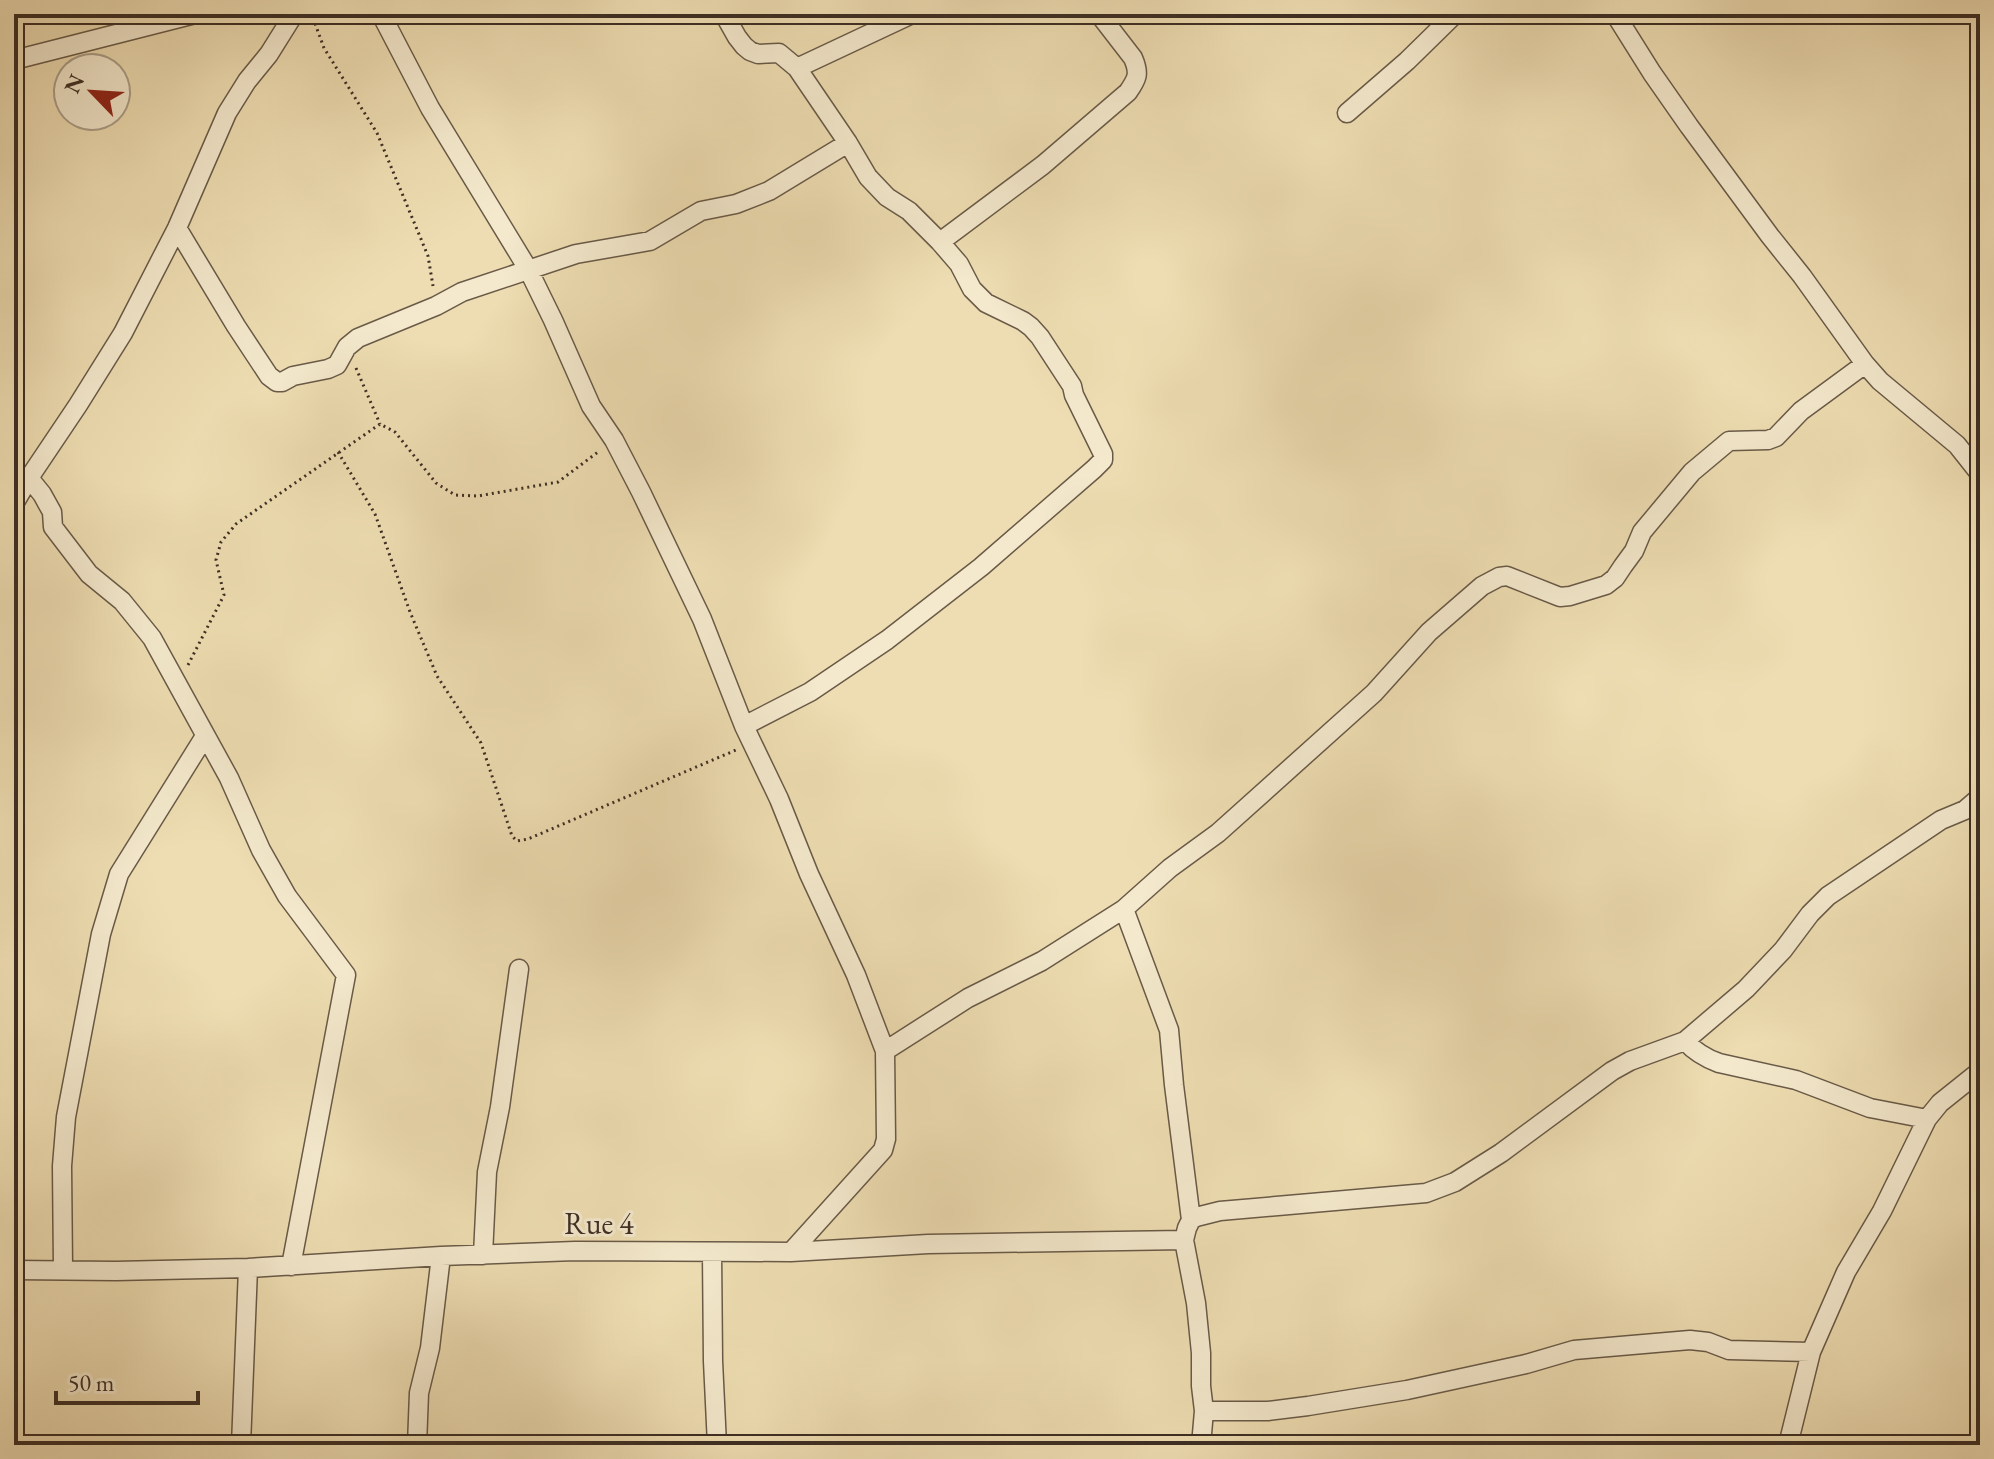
<svg xmlns="http://www.w3.org/2000/svg" width="1994" height="1459" font-family="'EB Garamond',serif">
<style>
.lines{fill:none;stroke-linecap:round;stroke-linejoin:round}
.minor-casing{stroke:#695a48;stroke-width:21}
.path{stroke:#3d2e24;stroke-width:3;stroke-dasharray:2 4;stroke-linecap:butt}
.minor{stroke:#f4e9cd;stroke-width:18}
.labels{text-anchor:middle;stroke-width:6;stroke-linejoin:round;paint-order:stroke}
.street-label{font-size:30px;fill:#3d2e24;stroke:#f4e9cd}
</style>
<rect width="100%" height="100%" fill="#eeddb2"/>
<filter id="stains"><feTurbulence type="fractalNoise" baseFrequency=".0025" numOctaves="4"/><feColorMatrix values="0 0 0 0 .2 0 0 0 0 .09 0 0 0 0 .02 0 0 0 .5 -.17"/></filter>
<radialGradient id="worn" r=".72"><stop offset=".6" stop-color="#630" stop-opacity="0"/><stop offset="1" stop-color="#630" stop-opacity=".3"/></radialGradient>
<g class="lines">
<defs>
<path id="minor" d="M381 14 430 108 528 269 553 320 591 406 614 440 641 492 702 619 744 726 779 799 809 874 856 975 885 1051 886 1139 883 1150 791 1252
M724 14 737 37 744 46 750 51 758 54 779 53 797 68 848 143 868 177 887 197 909 211 940 242 959 264 972 289 986 303 1023 321 1031 327 1040 337 1072 386 1074 395 1103 454V460L1094 469 981 567 887 640 810 692 744 726
M1615 14 1652 73 1689 126 1770 236 1802 276 1865 364 1880 381 1957 445 1980 474
M14 60 195 14
M797 68 912 14
M1347 113 1407 61 1455 14
M177 228 236 326 269 376 277 382H282L293 376 328 369 337 365 347 347 358 338 436 306 462 292 576 254 650 241 701 211 736 204 769 191 848 143
M940 242 1043 165 1128 92C1137 79 1140 74 1133 58L1099 14
M29 478 42 494 52 512 53 527 89 574 122 601 152 638 229 778 261 850 287 896 346 975 291 1266
M14 504 29 478 78 405 123 333 177 228 227 113 247 81 269 54 294 14
M1124 909 1169 1030 1174 1085 1191 1220
M1685 1041C1695 1052 1705 1058 1719 1063L1796 1080 1870 1108 1927 1119
M885 1051 968 998 1042 961 1124 909 1170 868 1218 833 1374 693 1429 632 1482 586 1499 577 1507 576 1560 597 1570 596 1606 585 1615 578 1623 566 1634 551 1642 532 1692 472 1729 441 1768 440 1776 437 1801 411 1865 364
M712 1252 713 1361 717 1445
M483 1255 487 1172 500 1107 519 969
M63 1269 62 1166 66 1117 101 934 119 874 205 736
M14 1270 116 1271 248 1268 441 1256 575 1251 791 1252 928 1244 1184 1240
M1204 1411H1268L1308 1406 1407 1390 1526 1364 1574 1350 1690 1340 1708 1342 1729 1350 1811 1352
M241 1445 248 1268
M417 1445 419 1393 430 1348 441 1256
M1201 1445 1204 1411 1201 1386V1353L1196 1303 1184 1240 1187 1228 1191 1220 1196 1217 1220 1211 1426 1193 1455 1182 1501 1153 1612 1071 1630 1061 1685 1041 1746 989 1783 950 1810 914 1828 896 1941 820 1965 810 1980 797
M1788 1445 1811 1352 1846 1272 1882 1211 1927 1119 1940 1103 1980 1071"/>
</defs>
<use href="#minor" class="minor-casing"/>
<path class="path" d="M313 18 324 48 377 133 428 256 433 286
M356 368 380 424
M338 452 375 514 410 612 437 676 481 743 512 836 517 841 528 839 736 750
M188 665 224 595 216 560 221 542 236 524 380 424 395 432 436 483 455 495 478 496 558 482 598 452"/>
<use href="#minor" class="minor"/>
</g>
<g class="labels">
<g class="street-label">
<text x="599" y="1234">Rue 4</text>
</g>
</g>
<rect width="1994" height="1459" fill="none" stroke="#eeddb2" stroke-width="48"/>
<rect x="16" y="16" width="1962" height="1427" fill="none" stroke="#3d2e24" stroke-width="4"/>
<rect x="24" y="24" width="1946" height="1411" fill="none" stroke="#3d2e24" stroke-width="2"/>
<g transform="translate(92 92) rotate(295)"><circle r="38" fill="#f4e9cd" stroke="#ab9e89" stroke-width="2"/>
<path d="M0-6L14 30L0 20L-14 30Z" fill="#8f2418"/>
<text y="-12" font-size="22" font-weight="bold" text-anchor="middle" fill="#3d2e24">N</text>
</g>
<path d="M56 1391v12h142v-12" fill="none" stroke="#3d2e24" stroke-width="4"/>
<text x="68" y="1391" font-size="24" fill="#3d2e24" stroke="#f4e9cd" stroke-width="6" paint-order="stroke">50 m</text>
<rect width="100%" height="100%" filter="url(#stains)"/>
<rect width="100%" height="100%" fill="url(#worn)"/>
</svg>
